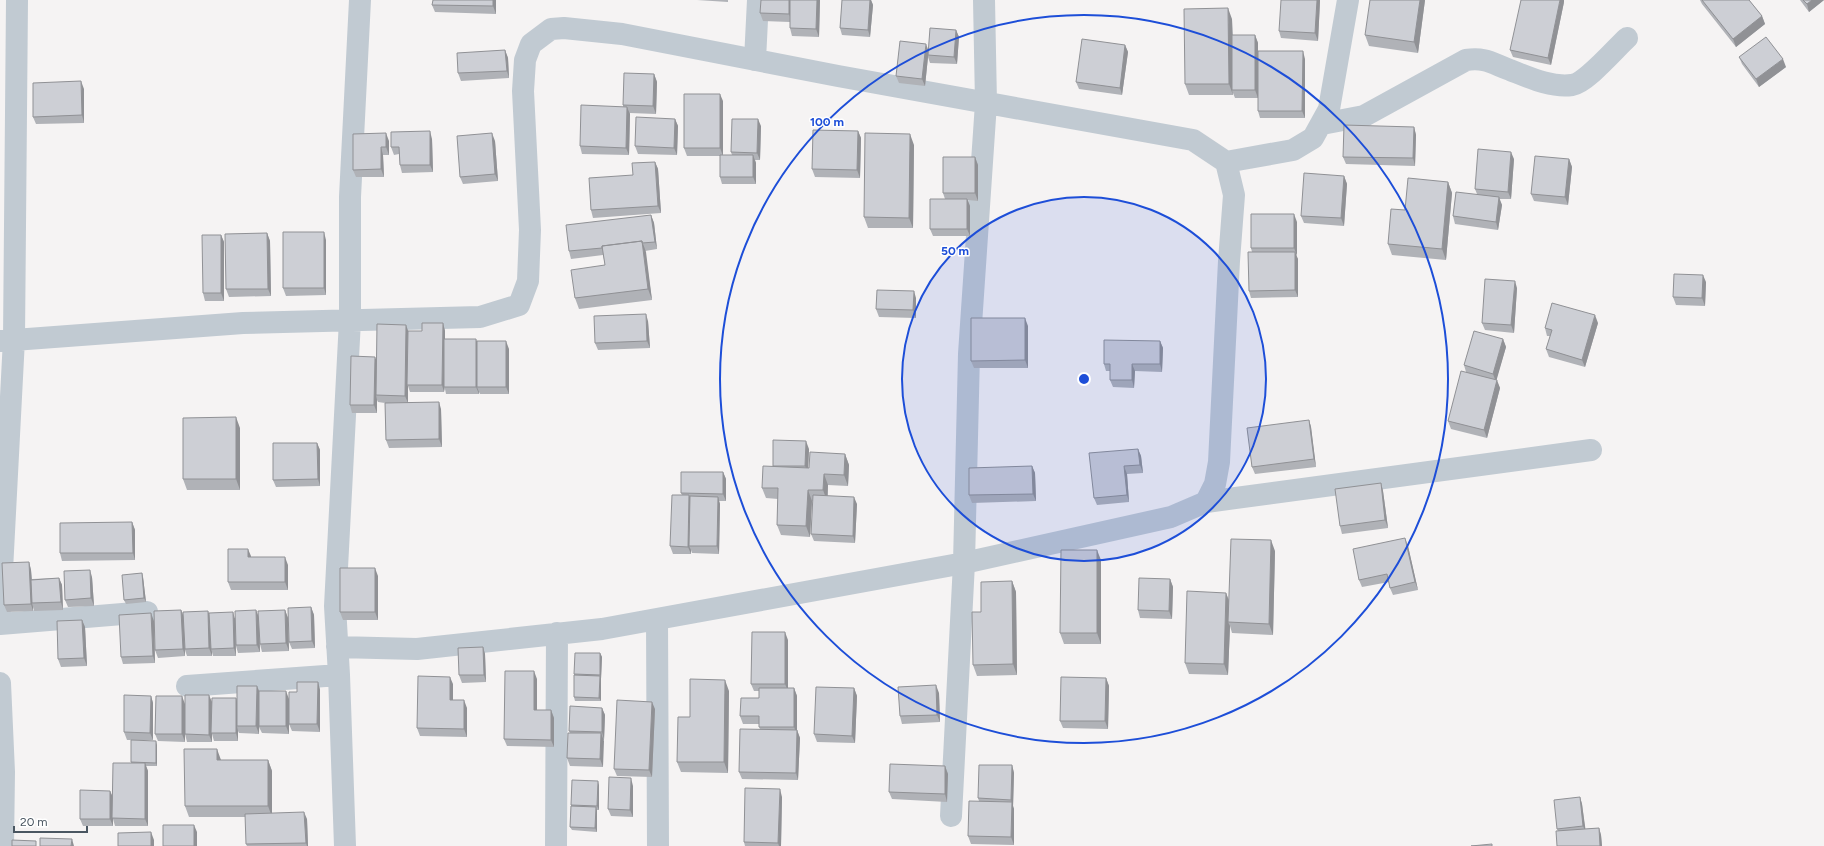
<svg xmlns="http://www.w3.org/2000/svg" width="1824" height="846" font-family="Figtree,sans-serif">
<style>
.lines{fill:none;stroke-linecap:round;stroke-linejoin:round}
.minor{stroke:#c1cad2;stroke-width:22}
.wall{fill:#b0b2b7}
.shaded-wall{fill:#909195}
.building{fill:#cdcfd5;stroke:#909195}
.ring{fill:none;stroke:#1d4ed8;stroke-width:2}
.centre{fill:#1d4ed8;stroke:#fff;stroke-width:2}
.ring-label{font-size:12px;text-anchor:middle;font-weight:bold;fill:#1d4ed8;stroke:#fff;stroke-width:3;stroke-linejoin:round;paint-order:stroke}
</style>
<rect width="100%" height="100%" fill="#f5f3f3"/>
<g class="lines">
<path class="minor" d="M755 60 758 0
M1322 124 1364 116 1466 60C1486 57 1493 64 1510 70 1528 77 1551 88 1572 85 1586 83 1615 49 1627 38
M1226 162 1293 150 1313 138 1329 109 1348 0
M0 341 243 323 480 317 519 305 528 281 530 230 523 91 525 60 531 44 551 29 564 28 622 34 838 76 1193 140 1226 162 1234 195 1229 261 1219 462 1215 484 1206 502 1171 517 964 563 602 629 417 649 337 647
M1206 502 1591 450
M0 609 14 339 17 0
M657 619 658 846
M0 624 147 612
M0 683 4 772 3 846
M187 686 339 675
M951 816 964 563 969 354 986 103 984 0
M345 846 339 675 335 606 350 320V197L360 0
M556 846 557 633"/>
</g>
<path class="wall" d="M433 0H496V14L435 12 432 5Z
M697 0H728V2Z
M820 0 819 37 792 36 790 28V22L763 21 760 13Z
M842 0H871L873 5 870 37 842 35 840 28Z
M1425 0 1418 53 1369 46 1365 35Z
M1700 0H1749L1762 16 1765 24 1736 47 1702 4Z
M1800 0H1824L1809 12Z
M1320 1 1318 41 1281 38 1279 31Z
M1564 2 1551 65 1513 57 1510 50Z
M1232 19 1233 35H1255L1258 43V68L1305 59V118H1260L1258 111V98H1235L1233 93V95H1189L1185 84Z
M956 30 959 37 957 64 930 63 928 57 925 86 899 83 896 76 928 50Z
M1125 45 1128 52 1122 95 1079 89 1076 82Z
M505 50 508 58 509 78 461 81 458 73Z
M1739 57 1786 67 1759 87 1742 64Z
M654 74 657 82 656 114 630 113V114L629 155 582 154 580 146 623 107V105Z
M84 89V123L36 124 33 117Z
M723 101V155H732L731 152 761 126 760 160H755L756 163V184H722L720 177V156H687L684 148Z
M675 119 678 126 677 155 638 154 635 146Z
M1414 127 1416 135 1415 166 1346 164 1343 157Z
M858 131 861 138 860 178 815 177 812 169Z
M432 139 433 172 402 173 400 165 399 154 394 155 391 147Z
M389 141V155H383L384 177H356L353 170Z
M495 141 498 181 463 184 460 177Z
M914 145 913 228H868L864 217Z
M975 157 978 165V201L968 200 970 206V236H933L930 229 945 199 943 193Z
M1514 159 1511 199H1499L1502 205 1498 230 1455 224 1453 216 1477 194 1475 189Z
M1569 159 1572 167 1568 205 1534 201 1531 194Z
M655 162 658 169 661 213 593 218 591 210 633 175Z
M1344 176 1347 184 1344 226 1304 223 1301 216Z
M1448 182 1452 193 1446 260 1392 255 1388 244 1405 210Z
M651 215 654 223 657 249 645 251 652 300 579 309 575 298 605 265 603 255 571 259 569 251Z
M1297 222 1296 256 1298 259V297L1251 298 1249 291 1252 252 1251 248Z
M267 233 270 241 271 296 229 297 226 289Z
M221 235 224 242V301H205L203 293Z
M326 240V295L286 296 283 288Z
M1706 282 1705 306 1676 305 1673 297Z
M1517 288 1514 333 1485 330 1482 323Z
M916 298V318L879 317 876 309Z
M648 321 650 348 598 350 595 343Z
M443 323 445 331V339L477 343 509 349V394H480L479 392V394H446L445 389 444 392H410L408 386V402L441 409 442 447 389 448 386 440 385 403 378 402 377 400V413H352L350 405 376 360 408 332 422 331Z
M1598 323 1585 367 1549 357 1546 349 1550 336H1547L1545 328Z
M1028 326V368H974L971 361Z
M1503 339 1506 347 1496 380 1500 388 1487 438 1451 429 1448 421 1466 372 1464 365Z
M1160 341 1163 348 1162 372 1135 371 1134 388 1113 387 1110 380V371H1106L1104 364Z
M1309 420 1311 427 1316 467 1255 474 1252 467Z
M240 428V490H187L183 479Z
M317 443 320 450V486L276 487 273 480Z
M809 449 808 468 845 454 849 465 848 486 828 485V496L857 504 855 543 814 541 811 534 813 501H812L810 537 781 535 777 525 778 499 766 498 762 488 773 466Z
M1138 449 1141 456 1143 473 1127 474 1129 502 1097 505 1094 498Z
M1032 466 1035 473 1036 501 972 503 969 495Z
M723 472 726 479V501H719L720 504 719 554 692 553 691 550V554H673L670 546 682 495 681 493Z
M1381 483 1383 491 1388 528 1342 534 1340 526Z
M132 522 135 530V560L62 561 60 553Z
M1408 546 1418 590 1393 595 1390 588 1389 582 1362 587 1359 580Z
M1275 551 1273 635 1232 633 1230 626 1228 675 1189 674 1185 663 1226 593 1229 600Z
M251 556V557L288 565V590H231L228 582Z
M1101 560V644H1064L1060 633Z
M29 562 31 570 32 579 59 578 62 585 63 610 34 611 33 607V611L7 612 4 605Z
M142 573 143 577 146 602 126 604 124 600Z
M378 576V620H343L340 612Z
M92 577 94 606 68 607 65 600Z
M1170 579 1173 587 1172 619 1140 618 1138 610Z
M1012 581 1016 592 1017 675 977 676 973 665 981 612Z
M311 607 314 615 315 648 292 649 289 642Z
M181 610 184 616 208 611 209 615 235 618 256 610 259 618 285 610 288 618 289 651 262 652 260 644 259 622 260 652 238 653 236 646V656H213L212 652V656H187L185 650V656L158 658 155 650Z
M82 620 85 627 87 666 61 667 58 659Z
M154 621 155 663 123 664 121 657Z
M788 640V688H794L797 696V730L800 738 798 780 742 779 739 772 760 729 759 727V724H743L740 716 759 698V691H754L751 684Z
M483 647 485 654 486 682 462 683 459 675Z
M600 653 602 657 601 679V678V701H575L574 697V674Z
M1106 678 1109 686 1108 729 1063 728 1060 721Z
M537 679V710H551L554 718V747L507 746 504 739Z
M318 682 320 690V732L292 731 289 724 297 692Z
M453 684V700L467 708V737L420 736 417 728Z
M854 688 857 696 855 743 817 742 814 734Z
M729 691 728 773 681 772 677 762 690 717Z
M259 693 289 699V734L262 733 259 727V734L239 733 238 731V741H214L212 734V742H187L185 734 212 701 236 698 237 700Z
M939 693 940 722 902 724 900 716Z
M151 696 153 703V740H127L124 732Z
M182 696 185 742 158 741 155 734Z
M602 708 605 715 604 740H603V767L570 766 567 758 570 733 569 731Z
M655 709 652 777 617 776 614 769Z
M157 745V766H146L148 771V826H115L113 819V826H83L80 819 110 791 113 797 131 763V762Z
M221 760H268L272 771V813L307 819 308 846H247L246 844V817H189L185 806Z
M1012 765 1014 773 1013 807 1014 809V845L971 844 968 836 979 801 978 798Z
M945 766 948 774 947 802 892 799 889 792Z
M599 785V810H597V832L572 830 570 827 571 805Z
M633 786V817L611 816 608 809Z
M782 797 781 846H745L744 842Z
M1580 797 1582 804 1585 829 1599 828 1601 835 1602 846H1557L1558 831 1557 829Z"/>
<path class="shaded-wall" d="M493 0H496V14L493 6Z
M789 0H792V22L789 14Z
M817 0H820L819 37 816 29Z
M870 0H871L873 5 870 37 868 30Z
M1317 0H1320V1L1318 41 1315 33Z
M1420 0H1425L1418 53 1414 42Z
M1560 0H1564V2L1551 65 1548 58Z
M1812 0H1824L1809 12 1807 4Z
M1228 8 1232 19 1233 90H1232L1233 95 1229 84Z
M1762 16 1765 24 1736 47 1733 39Z
M956 30 959 37 957 64 954 57Z
M1255 35 1258 43V98L1255 90Z
M926 44 929 52 928 55V57L925 86 922 79Z
M1125 45 1128 52 1122 95 1120 88Z
M505 50 508 58 509 78 507 71Z
M1303 51 1305 59V118L1302 111Z
M1783 59 1786 67 1759 87 1756 79Z
M654 74 657 82 656 114 653 106Z
M81 81 84 89V123L82 115Z
M720 94 723 101V156L720 148Z
M627 107 630 114 629 155 626 148Z
M675 119 678 126 677 155 674 148Z
M758 119 761 126 760 160 757 153Z
M1414 127 1416 135 1415 166 1413 158Z
M430 131 432 139 433 172 430 165Z
M858 131 861 138 860 178 857 170Z
M386 133 389 141V155L386 147Z
M492 133 495 141 498 181 495 174Z
M910 134 914 145 913 228 909 218Z
M381 147 383 155 384 177 381 169Z
M1511 152 1514 159 1511 199 1508 192Z
M753 155 756 163V184L753 177Z
M975 157 978 165V201L975 193Z
M1569 159 1572 167 1568 205 1565 197Z
M655 162 658 169 661 213 658 206Z
M1344 176 1347 184 1344 226 1341 218Z
M1448 182 1452 193 1446 260 1442 249Z
M1499 197 1502 205 1498 230 1496 222Z
M967 199 970 206V236L967 229Z
M1294 214 1297 222V256L1294 248Z
M651 215 654 223 657 249 655 242Z
M324 232 326 240V295L324 288Z
M267 233 270 241 271 296 268 289Z
M221 235 224 242V301L221 293Z
M642 241 646 252 652 300 648 289Z
M1295 252 1298 259V297L1295 290Z
M1703 275 1706 282 1705 306 1702 298Z
M1515 281 1517 288 1514 333 1511 325Z
M914 291 916 298V318L913 310Z
M646 314 648 321 650 348 647 341Z
M1595 315 1598 323 1585 367 1582 360Z
M1025 318 1028 326V368L1025 360Z
M443 323 445 331V387H444V392L442 385Z
M406 325 409 333 407 385 408 386V403L405 396Z
M476 339 479 347 477 387 479 392V394L476 387Z
M1503 339 1506 347 1496 382 1493 374Z
M506 341 509 349V394L506 387Z
M1160 341 1163 348 1162 372 1160 364Z
M375 357 378 364 376 395 377 400V413L374 405Z
M1132 364 1135 371 1134 388 1132 380Z
M1497 380 1500 388 1487 438 1484 430Z
M439 402 441 409 442 447 439 439Z
M236 417 240 428V490L236 479Z
M1309 420 1311 427 1316 467 1314 459Z
M806 441 809 449 808 474 805 466Z
M317 443 320 450V486L318 479Z
M1138 449 1141 456 1143 473 1140 465Z
M845 454 849 465 848 486 844 475Z
M1032 466 1035 473 1036 501 1033 494Z
M1124 466 1127 474 1129 502 1127 495Z
M723 472 726 479V501L723 494Z
M824 474 828 485 827 501 823 490Z
M1381 483 1383 491 1388 528 1385 520Z
M808 490 812 501 810 537 806 526Z
M689 495 692 503 689 546 691 550V554L688 547Z
M718 497 720 504 719 554 717 546Z
M854 497 857 504 855 543 853 536Z
M132 522 135 530V560L133 553Z
M1405 538 1408 546 1418 590 1415 582Z
M1271 540 1275 551 1273 635 1269 624Z
M248 549 251 556V565L248 557Z
M1097 550 1101 560V644L1097 633Z
M285 557 288 565V590L285 582Z
M29 562 31 570 33 603H32L33 607V611L31 604Z
M375 568 378 576V620L375 612Z
M90 570 92 577 94 606 91 598Z
M142 573 143 577 146 602 144 598Z
M59 578 62 585 63 610 61 602Z
M1170 579 1173 587 1172 619 1169 611Z
M1012 581 1016 592 1017 675 1013 664Z
M1226 593 1230 604 1228 622 1230 626 1228 675 1224 664Z
M311 607 314 615 315 648 312 641Z
M181 610 184 618 185 656 183 649Z
M256 610 259 618 260 652 257 645Z
M285 610 288 618 289 651 286 643Z
M208 611 210 618 211 649 212 652V656L209 648Z
M233 612 235 619 236 656 234 648Z
M151 613 154 621 155 663 153 656Z
M82 620 85 627 87 666 84 658Z
M785 632 788 640V691L785 684Z
M483 647 485 654 486 682 484 675Z
M600 653 602 657 601 679 600 675Z
M534 671 537 679V718L534 710Z
M600 676 601 679V701L599 698Z
M450 677 453 684V708L450 700Z
M1106 678 1109 686 1108 729 1105 721Z
M725 680 729 691 728 773 724 762Z
M318 682 320 690V732L317 724Z
M936 685 939 693 940 722 937 715Z
M257 686 260 693 259 734 256 726Z
M794 688 797 696V734V730L800 738 798 780 796 773 797 735 794 727Z
M854 688 857 696 855 743 852 736Z
M286 691 289 699V734L286 726Z
M209 695 212 702V742L209 735Z
M151 696 153 703V740L150 733Z
M182 696 185 704V742L182 734Z
M236 698 238 706 237 726 238 731V741L236 733Z
M464 700 467 708V737L464 729Z
M652 702 655 709 652 777 649 770Z
M602 708 605 715 604 740 602 732Z
M551 710 554 718V747L551 740Z
M601 733 604 741 603 767 600 759Z
M156 741 157 745V766L156 763Z
M217 749 221 760V771L217 760Z
M268 760 272 771V817L268 806Z
M145 763 148 771V826L145 819Z
M1012 765 1014 773 1013 807 1011 800Z
M945 766 948 774 947 802 945 794Z
M631 778 633 786V817L630 810Z
M598 781 599 785V810L597 806Z
M780 789 782 797 781 846H779L778 843Z
M110 791 113 798V826L110 819Z
M1580 797 1582 804 1586 833 1583 826Z
M1012 802 1014 809V845L1011 837Z
M596 807 597 811V832L595 828Z
M304 812 307 819 308 846H307L306 843Z
M194 825 197 832V846H194Z
M1599 828 1601 835 1602 846H1600Z
M151 832 154 840V846H151Z
M72 839 74 846H71Z"/>
<path class="building" d="M433 0H493V6L432 5Z
M761 0H789V14L760 13Z
M790 0H817L816 29 790 28Z
M842 0H870L868 30 840 28Z
M1281 0H1317L1315 33 1279 31Z
M1370 0H1420L1414 42 1365 35Z
M1521 0H1560L1548 58 1510 50Z
M1702 0H1749L1762 16 1733 39Z
M1803 0H1812L1807 4Z
M1228 8 1229 84H1185L1184 9Z
M930 28 956 30 954 57 928 55Z
M1232 35H1255V90H1232Z
M1766 37 1783 59 1756 79 1739 57Z
M1082 39 1125 45 1120 88 1076 82Z
M900 41 926 44 922 79 896 76Z
M505 50 507 71 458 73 457 53Z
M1258 51H1303L1302 111H1258Z
M624 73 654 74 653 106 623 105Z
M81 81 82 115 33 117V83Z
M684 94H720V148H684Z
M581 105 627 107 626 148 580 146Z
M636 117 675 119 674 148 635 146Z
M732 119H758L757 153 731 152Z
M1344 125 1414 127 1413 158 1343 157Z
M813 130 858 131 857 170 812 169Z
M430 131V165H400L399 147H391V132Z
M386 133V147H381V169L353 170V134Z
M492 133 495 174 460 177 457 136Z
M865 133 910 134 909 218 864 217Z
M1478 149 1511 152 1508 192 1475 189Z
M720 155H753V177H720Z
M1535 156 1569 159 1565 197 1531 194Z
M943 157H975V193H943Z
M655 162 658 206 591 210 589 178 633 175 632 163Z
M1304 173 1344 176 1341 218 1301 216Z
M1408 178 1448 182 1442 249 1388 244 1391 209 1405 210Z
M1456 192 1499 197 1496 222 1453 216Z
M930 199H967V229H930Z
M1251 214H1294V248H1251Z
M651 215 655 242 642 243V241L602 246V248L569 251 566 225Z
M283 232H324V288H283Z
M267 233 268 289H226L225 234Z
M202 235H221V293H203Z
M642 241 648 289 575 298 571 270 605 265 602 246Z
M1248 252H1295V290L1249 291Z
M1674 274 1703 275 1702 298 1673 297Z
M1485 279 1515 281 1511 325 1482 323Z
M877 290 914 291 913 310 876 309Z
M1552 303 1595 315 1582 360 1546 349 1552 330 1545 328Z
M646 314 647 341 595 343 594 316Z
M971 318H1025V360L971 361Z
M422 323H443L442 385H407L408 331H422Z
M377 324 406 325 405 396 376 395Z
M1474 331 1503 339 1493 374 1464 365Z
M444 339H476V387H444Z
M1104 340 1160 341V364H1132V380H1110V364H1104Z
M477 341H506V387H477Z
M351 356 375 357 374 405H350Z
M1461 371 1497 380 1484 430 1448 421Z
M439 402V439L386 440 385 403Z
M236 417V479H183V418Z
M1309 420 1314 459 1252 467 1247 428Z
M773 440 806 441 805 466H773Z
M273 443H317L318 479 273 480Z
M1138 449 1140 465 1124 466 1127 495 1094 498 1089 453Z
M810 452 845 454 844 475 824 474 823 490H808L806 526 777 525 778 488H762L763 466 809 468Z
M1032 466 1033 494 969 495V468Z
M681 472H723V494L681 493Z
M1381 483 1385 520 1340 526 1335 489Z
M672 495H689L688 547 670 546Z
M813 495 854 497 853 536 811 534Z
M690 496 718 497 717 546H689Z
M132 522 133 553H60V523Z
M1405 538 1415 582 1390 588 1387 574 1359 580 1353 549Z
M1231 539 1271 540 1269 624 1228 622Z
M228 549H248V557H285V582H228Z
M1061 550H1097V633H1060Z
M29 562 31 604 4 605 2 563Z
M340 568H375V612H340Z
M90 570 91 598 65 600 64 571Z
M142 573 144 598 124 600 122 575Z
M59 578 61 602 32 603 31 580Z
M1139 578 1170 579 1169 611 1138 610Z
M1012 581 1013 664 973 665 972 612H981V582Z
M1187 591 1226 593 1224 664 1185 663Z
M311 607 312 641 289 642 288 608Z
M181 610 183 649 155 650 154 611Z
M256 610 257 645H236L235 611Z
M285 610 286 643 260 644 258 611Z
M208 611 209 648 185 649 183 612Z
M233 612 234 648 211 649 209 613Z
M151 613 153 656 121 657 119 615Z
M82 620 84 658 58 659 57 621Z
M752 632H785V684H751Z
M483 647 484 675H459L458 648Z
M575 653H600V675L574 674Z
M505 671H534V710H551V740L504 739Z
M574 675 600 676 599 698 574 697Z
M418 676 450 677V700H464V729L417 728Z
M1061 677 1106 678 1105 721H1060Z
M690 679 725 680 724 762H677L678 717H690Z
M297 682H318L317 724H289V692H297Z
M936 685 937 715 900 716 898 687Z
M237 686H257L256 726H237Z
M816 687 854 688 852 736 814 734Z
M759 688H794V727H759V716H740L741 698H759Z
M259 691H286V726H259Z
M124 695 151 696 150 733 124 732Z
M185 695H209V735L185 734Z
M156 696H182V734H155Z
M212 698H236V733H211Z
M617 700 652 702 649 770 614 769Z
M570 706 602 708V732L569 731Z
M740 729 797 730 796 773 739 772Z
M568 733H601L600 759 567 758Z
M131 740 156 741V763L131 762Z
M184 749H217V760H268V806H185Z
M113 763H145V819L112 818Z
M890 764 945 766V794L889 792Z
M979 765H1012L1011 800 978 798Z
M609 777 631 778 630 810 608 809Z
M572 780 598 781 597 806 571 805Z
M745 788 780 789 778 843 744 842Z
M80 790 110 791V819H80Z
M1580 797 1583 826 1557 829 1554 800Z
M969 801 1012 802 1011 837 968 836Z
M571 806 596 807 595 828 570 827Z
M304 812 306 843 246 844 245 814Z
M163 825H194V846H163Z
M1599 828 1600 846H1557L1556 831Z
M151 832V846H118V833Z
M40 838 72 839 71 846H40Z
M12 840 36 841V846H12Z
M1492 844V846H1471Z"/>
<circle cx="1084" cy="379" r="182" fill="#1d4ed8" fill-opacity=".12"/>
<g class="ring">
<circle cx="1084" cy="379" r="182"/>
<circle cx="1084" cy="379" r="364"/>
</g>
<circle cx="1084" cy="379" r="6" class="centre"/>
<g class="ring-label">
<text x="827" y="126">100 m</text>
<text x="955" y="255">50 m</text>
</g>
<path d="M14 826v6h73v-6" fill="none" stroke="#4a5661" stroke-width="2"/>
<text x="20" y="826" font-size="12" fill="#4a5661" stroke="#ffffff" stroke-width="3" paint-order="stroke">20 m</text>
</svg>
